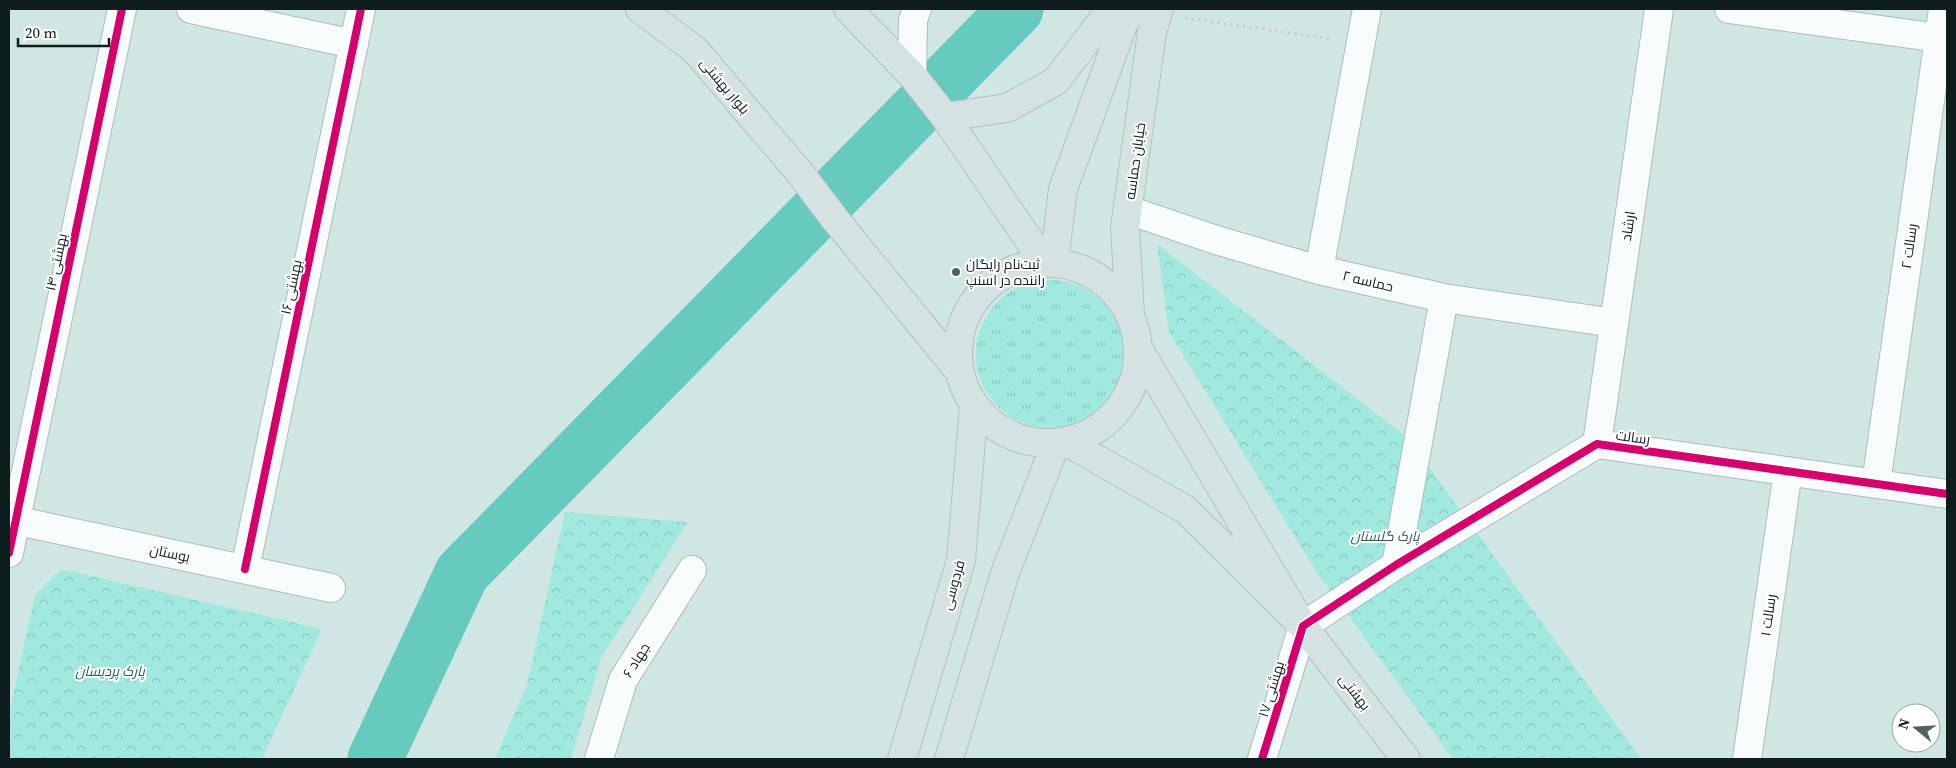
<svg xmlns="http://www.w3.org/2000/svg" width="1956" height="768" font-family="'Source Serif 4',Cairo,serif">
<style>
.grass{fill:url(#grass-tufts)}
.forest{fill:url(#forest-crowns)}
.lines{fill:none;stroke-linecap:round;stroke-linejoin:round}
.river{stroke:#67cabe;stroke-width:55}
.minor-casing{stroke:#acbdba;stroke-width:30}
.major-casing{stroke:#b5c0be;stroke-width:30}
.path{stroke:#c8cece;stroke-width:3;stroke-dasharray:2.5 4;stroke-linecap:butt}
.minor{stroke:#f8fbfb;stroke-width:28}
.major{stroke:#d4e3e2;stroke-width:28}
.cycleway-casing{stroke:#fff;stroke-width:11}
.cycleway{stroke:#d6006c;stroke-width:8}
.poi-dot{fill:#516361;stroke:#fff;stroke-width:2}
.labels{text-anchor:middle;stroke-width:4;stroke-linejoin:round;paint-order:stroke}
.street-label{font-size:14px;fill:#0d1d1b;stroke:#fff}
.poi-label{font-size:14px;fill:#0d1d1b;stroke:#fff;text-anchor:start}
.park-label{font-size:14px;font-style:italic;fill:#295e57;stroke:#fff}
</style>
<defs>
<pattern id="grass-tufts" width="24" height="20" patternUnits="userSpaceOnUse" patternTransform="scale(1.25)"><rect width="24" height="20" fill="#a1e9df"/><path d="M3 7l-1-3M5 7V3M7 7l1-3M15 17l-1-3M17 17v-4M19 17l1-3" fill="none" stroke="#89c7bf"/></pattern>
<pattern id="forest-crowns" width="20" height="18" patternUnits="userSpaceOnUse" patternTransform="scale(1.25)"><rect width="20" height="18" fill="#a1e9df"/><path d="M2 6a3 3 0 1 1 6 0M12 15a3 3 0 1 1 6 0" fill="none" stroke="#89c7bf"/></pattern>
</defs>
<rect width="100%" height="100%" fill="#d0e6e2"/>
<path class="grass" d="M976 354a74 74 0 1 1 148 0a74 74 0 1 1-148 0Z"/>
<path class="forest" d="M1157 244 1408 438 1641 759H1453L1316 571 1169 332Z
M565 512 688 522 601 658 571 759H495L527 685Z
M61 569 322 629 262 759H9V715L35 595Z"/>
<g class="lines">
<path class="river" d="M375 759 462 573 1016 9"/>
<defs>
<path id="minor" d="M191 9 354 44
M1729 9 1939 38
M912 75 913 20 917 9
M1128 210 1216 240 1319 270 1444 298 1614 323
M1319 270 1367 9
M1597 444 1659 9
M1876 484 1943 9
M9 519 331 588
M9 553 122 9
M1396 565 1444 298
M245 569 361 9
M599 759 623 680 692 570
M1262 759 1303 626 1396 565 1597 444 1947 494
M1747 759 1788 471"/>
<path id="major" d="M640 9 695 50 800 173 834 218 959 371
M848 9 912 75 945 117 1044 262
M945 117 1007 108 1056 81 1111 9
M1054 262 1063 189 1123 25 1132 9
M958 353a90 90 0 1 1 180 0a90 90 0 1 1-180 0Z
M1130 315 1125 227 1152 32 1159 9
M1067 442 1186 510 1303 626 1138 348
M1303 626 1406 759
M902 759 961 560 974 405
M949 759 1005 573 1056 443"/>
</defs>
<use href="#minor" class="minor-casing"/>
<use href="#major" class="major-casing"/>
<path class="path" d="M1185 18 1333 39"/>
<use href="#minor" class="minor"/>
<use href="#major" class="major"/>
<defs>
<path id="cycleway" d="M9 553 122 9
M245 569 361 9
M1262 759 1303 626 1396 565 1597 444 1947 494"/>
</defs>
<use href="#cycleway" class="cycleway-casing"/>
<use href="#cycleway" class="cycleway"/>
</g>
<circle class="poi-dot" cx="956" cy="272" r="5"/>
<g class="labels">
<g class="street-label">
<text transform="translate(725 86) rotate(50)" y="5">بلوار بهشتی</text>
<text transform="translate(1135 161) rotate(-82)" y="5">خیابان حماسه</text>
<text transform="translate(1628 226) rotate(-82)" y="5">ارشاد</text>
<text transform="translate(1909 246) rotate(-82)" y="5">رسالت ۲</text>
<text transform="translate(56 262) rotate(-78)" y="5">بهشتی ۱۴</text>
<text transform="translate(1368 281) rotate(13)" y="5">حماسه ۲</text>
<text transform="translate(291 287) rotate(-78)" y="5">بهشتی ۱۶</text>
<text transform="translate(1633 437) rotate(8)" y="5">رسالت</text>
<text transform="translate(170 553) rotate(12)" y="5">بوستان</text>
<text transform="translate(953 585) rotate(-74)" y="5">فردوسی</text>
<text transform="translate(1768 615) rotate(-82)" y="5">رسالت ۱</text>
<text transform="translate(636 660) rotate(-58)" y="5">جهاد ۶</text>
<text transform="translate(1271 689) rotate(-73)" y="5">بهشتی ۱۷</text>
<text transform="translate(1355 692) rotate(52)" y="5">بهشتی</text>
</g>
<g class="poi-label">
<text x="966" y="269">ثبت‌نام رایگان<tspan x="966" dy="16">راننده در اسنپ</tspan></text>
</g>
<g class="park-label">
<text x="1385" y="541">پارک گلستان</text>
<text x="110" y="676">پارک پردیسان</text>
</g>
</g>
<rect width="1956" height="768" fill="none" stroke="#0d1d1b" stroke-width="20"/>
<g transform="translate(1916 728) rotate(288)"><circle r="24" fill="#ffffff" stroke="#9ea5a4"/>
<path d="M0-4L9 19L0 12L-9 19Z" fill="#516361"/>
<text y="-8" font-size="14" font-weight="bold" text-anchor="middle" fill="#0d1d1b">N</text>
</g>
<path d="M18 38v8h91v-8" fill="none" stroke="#0d1d1b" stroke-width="2.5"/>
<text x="25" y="38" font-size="15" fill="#0d1d1b" stroke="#ffffff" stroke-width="4" paint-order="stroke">20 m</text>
</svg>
